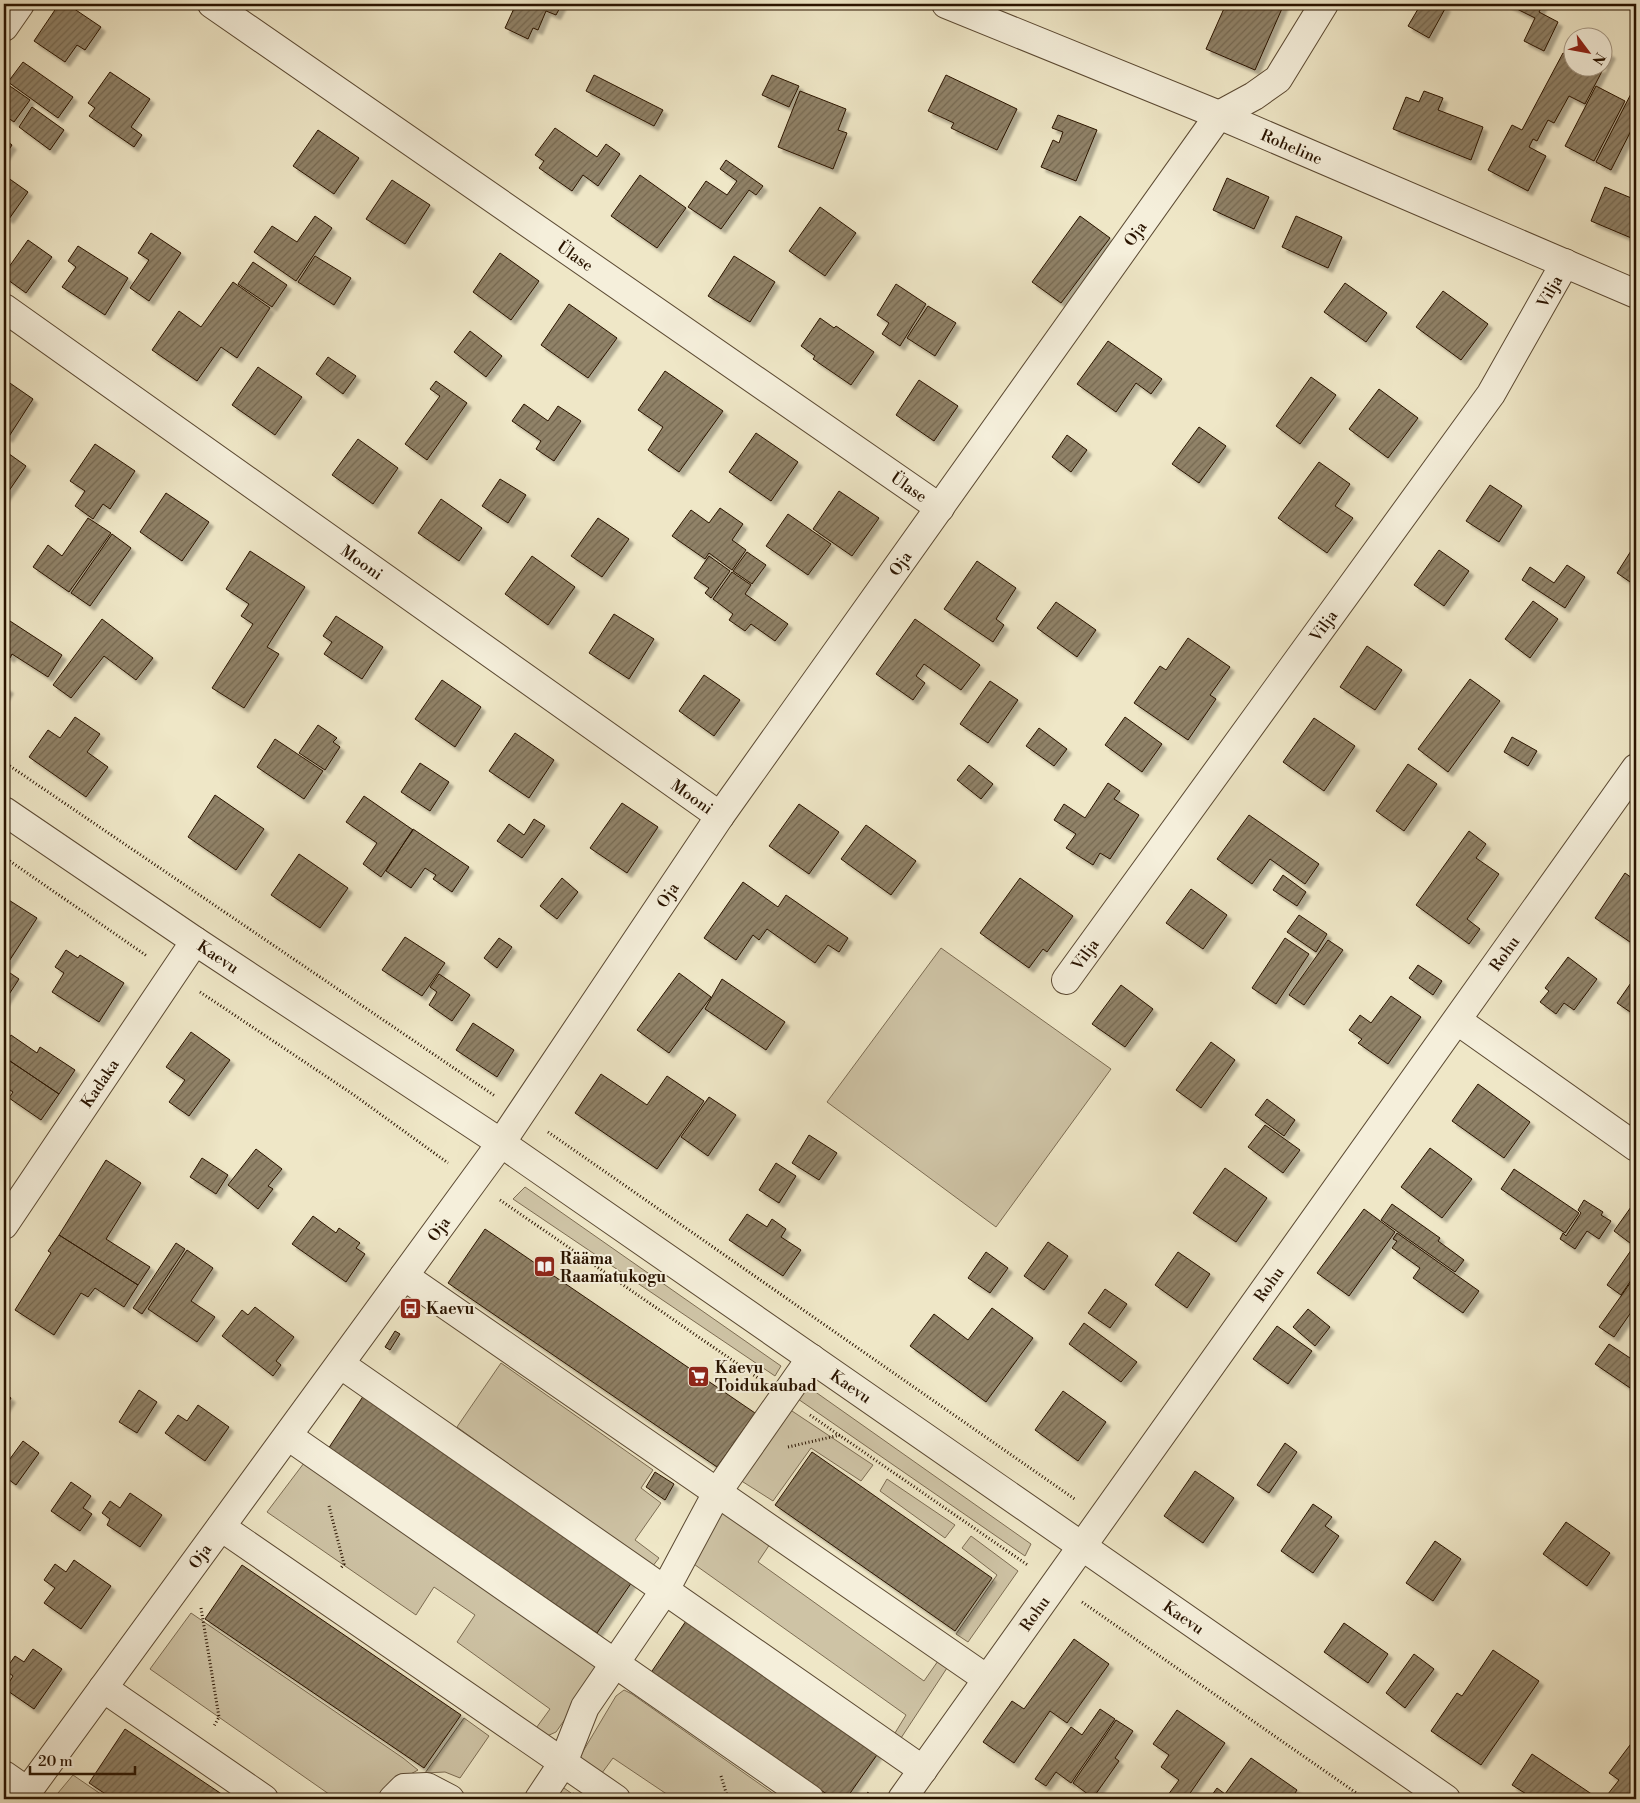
<svg xmlns="http://www.w3.org/2000/svg" width="1640" height="1803" font-family="'Libre Bodoni',serif">
<style>
.green{fill:#cec3a5;stroke:#7c6c52}
.building{fill:url(#building-hatch);stroke:#2a1400;filter:url(#shadow)}
.lines{fill:none;stroke-linecap:round;stroke-linejoin:round}
.minor-casing{stroke:#5b4932;stroke-width:30}
.path{stroke:#2a1400;stroke-width:3;stroke-dasharray:1 2.5;stroke-linecap:butt}
.minor{stroke:#f5efdb;stroke-width:28}
.labels{text-anchor:middle;stroke-width:4;stroke-linejoin:round;paint-order:stroke}
.street-label{font-size:16px;fill:#2a1400;stroke:#f5efdb}
.poi-label{font-size:16px;font-weight:bold;fill:#2a1400;stroke:#f5efdb;text-anchor:start}
</style>
<defs>
<pattern id="building-hatch" width="6" height="6" patternUnits="userSpaceOnUse" patternTransform="scale(1.25)"><rect width="6" height="6" fill="#908267"/><path d="M-1 1l2-2M0 6l6-6M5 7l2-2" fill="none" stroke="#766952"/></pattern>
<filter id="shadow"><feDropShadow dx="4.5" dy="4.5" stdDeviation="1" flood-color="#0004"/></filter>
</defs>
<rect width="100%" height="100%" fill="#efe7c7"/>
<filter id="stains"><feTurbulence type="fractalNoise" baseFrequency=".004" numOctaves="4"/><feColorMatrix values="0 0 0 0 .2 0 0 0 0 .09 0 0 0 0 .02 0 0 0 .5 -.17"/></filter>
<radialGradient id="worn" r=".72"><stop offset=".6" stop-color="#630" stop-opacity="0"/><stop offset="1" stop-color="#630" stop-opacity=".3"/></radialGradient>
<path class="green" d="M941 948 1111 1069 996 1227 827 1102Z
M525 1187 781 1366 775 1376 513 1199Z
M501 1363 653 1470 641 1488 661 1503 635 1540 659 1558 652 1567 457 1427Z
M807 1386 1031 1544 1025 1556 798 1399Z
M789 1409 873 1465 861 1481 811 1448 773 1501 740 1480Z
M304 1463 603 1665 556 1732 547 1736 534 1731 550 1709 457 1642 475 1615 434 1587 416 1615 267 1512Z
M887 1479 955 1525 945 1538 880 1491Z
M723 1510 770 1544 758 1562 924 1681 938 1661 947 1668 901 1738 895 1733 906 1715 691 1562Z
M971 1536 1018 1571 968 1642 956 1634 997 1575 962 1548Z
M191 1613 403 1758 418 1770 394 1783 374 1799H336L150 1669Z
M624 1690 632 1694 781 1799H674L613 1758 599 1777 579 1758 616 1696Z
M464 1718 489 1736 460 1778 445 1772 425 1773Z
M73 1775 108 1799H53Z
M557 1788H564L571 1793 567 1799H549Z"/>
<path class="building" d="M59 4H67L101 27 85 50 77 45 65 62 34 41Z
M516 4H562L556 15 546 11 538 30 533 28 528 39 505 28Z
M1226 4H1284L1255 70 1206 49Z
M1421 4H1441L1446 7 1429 38 1408 26Z
M1507 4H1543L1539 12 1558 22 1544 51 1524 41 1535 18Z
M1602 49 1611 54 1585 104 1569 96 1554 123 1548 120 1537 141 1533 139 1529 147 1546 156 1528 191 1488 170 1512 125 1522 130 1563 53 1572 58V68H1602Z
M23 62 73 97 58 118 8 82Z
M110 72 150 99 131 127 142 135 134 147 89 116 95 108 88 103Z
M594 75 663 110 654 126 586 91Z
M772 75 799 86 789 107 762 95Z
M946 75 1017 109 997 150 951 128 954 123 928 111Z
M7 84 30 100 14 122 4 115V89Z
M1636 84V121L1611 170 1596 162Z
M1596 86 1625 101 1594 161 1565 146Z
M800 91 846 109 838 130 847 133 833 169 778 147Z
M1424 91 1443 98 1438 110 1483 127 1471 160 1393 129 1406 97 1419 102Z
M32 107 64 130 50 150 19 127Z
M1058 115 1097 130 1076 181 1041 167 1053 140 1059 143 1063 132 1052 128Z
M555 128 597 157 606 144 620 154 598 186 583 175 572 191 539 168 544 161 535 155Z
M318 130 359 158 334 194 293 166Z
M4 139 12 145 4 157Z
M726 160 763 186 756 195 749 190 721 229 688 207 706 181 727 195 737 181 720 169Z
M4 175 28 192 9 219 4 216Z
M640 175 686 208 657 248 611 216Z
M1227 178 1269 197 1254 229 1213 210Z
M392 180 430 205 405 244 366 219Z
M1605 187 1636 200V240L1591 221Z
M820 207 856 233 825 276 789 251Z
M315 216 332 228 296 281 254 252 272 226 297 242Z
M1080 216 1110 238 1061 303 1032 282Z
M1296 216 1342 237 1328 268 1282 247Z
M151 233 181 253 149 301 130 288 149 260 138 253Z
M28 240 52 257 26 293 4 277V274Z
M78 246 128 278 105 315 62 287 76 267 68 261Z
M500 253 539 281 511 320 473 292Z
M315 256 351 278 334 305 298 282Z
M734 256 775 282 750 322 708 296Z
M253 262 287 285 272 307 238 284Z
M233 282 270 308 237 358 221 347 197 381 152 350 179 311 201 327Z
M1345 283 1387 313 1366 342 1324 312Z
M896 284 926 304 900 346 882 334 889 323 877 315Z
M1443 291 1488 324 1461 360 1416 327Z
M569 304 617 338 588 378 541 345Z
M928 306 956 323 935 356 907 338Z
M820 318 834 328 836 326 874 352 851 385 813 359 815 356 801 346Z
M470 331 502 356 486 377 454 352Z
M1108 341 1162 379 1151 394 1136 383 1116 412 1077 384Z
M328 357 356 376 343 394 316 374Z
M258 367 302 397 275 435 232 405Z
M665 371 723 411 679 472 648 450 663 427 638 410Z
M1311 377 1336 395 1300 444 1276 426Z
M4 379 33 399 8 438 4 435Z
M919 380 958 406 934 441 896 415Z
M436 381 467 403 427 460 405 444 440 396 430 389Z
M1379 389 1418 418 1388 458 1349 429Z
M524 404 548 421 558 406 581 421 554 461 536 449 541 441 512 421Z
M1199 427 1226 446 1199 483 1172 464Z
M756 433 798 462 771 501 729 472Z
M1067 435 1087 450 1071 472 1052 457Z
M358 439 398 468 373 504 332 475Z
M95 444 135 471 110 509 103 504 93 519 75 506 85 491 70 481Z
M5 451 26 466 4 498V453Z
M1319 462 1350 484 1335 506 1353 518 1327 553 1278 518Z
M500 479 526 495 508 523 482 506Z
M1490 485 1522 506 1499 542 1466 521Z
M839 491 879 518 852 556 813 529Z
M166 493 209 522 182 561 140 532Z
M441 499 482 528 459 561 418 533Z
M720 508 743 524 732 540 746 550 732 570 709 553 705 559 672 536 691 510 709 523Z
M788 514 831 544 808 575 766 546Z
M88 518 111 533 69 592 33 567 48 545 62 556Z
M598 518 629 539 602 577 571 556Z
M112 534 131 548 90 606 71 593Z
M1636 543V586L1617 573Z
M1439 550 1469 571 1444 606 1414 585Z
M250 551 305 587 267 647 279 654 244 708 212 688 253 624 241 616 249 604 226 589Z
M747 552 766 565 752 584 733 571Z
M532 556 575 587 548 625 505 594Z
M709 556 730 571 711 598 705 593 709 588 694 578Z
M977 561 1016 588 996 619 1004 625 993 642 944 609Z
M1567 565 1585 577 1565 608 1522 580 1530 567 1554 583Z
M732 572 751 585 745 594 788 624 775 641 751 624 745 631 729 620 733 614 713 599Z
M1533 601 1558 619 1530 658 1505 639Z
M1056 602 1096 630 1077 657 1037 628Z
M614 614 654 639 629 679 589 653Z
M336 616 383 647 362 679 324 654 332 642 323 636Z
M102 619 153 658 136 680 104 656 71 698 53 685Z
M915 619 980 665 961 690 924 664 916 676 925 683 913 700 876 674Z
M10 621 62 655 48 677 12 654 10 658 4 654V631Z
M1188 638 1230 667 1210 695 1216 699 1188 740 1134 703 1160 666 1166 670Z
M1367 646 1402 670 1375 710 1340 687Z
M704 675 740 700 714 736 679 711Z
M1470 679 1500 701 1448 772 1418 749Z
M442 680 481 707 455 747 415 719Z
M990 681 1018 700 988 743 960 724Z
M4 686 9 689 4 697Z
M75 717 100 734 87 752 108 767 86 797 29 757 48 730 60 738Z
M1125 717 1162 744 1142 772 1105 745Z
M1314 718 1355 746 1324 791 1283 762Z
M318 725 337 738 333 742 340 747 325 770 299 753Z
M1039 728 1067 749 1054 766 1026 746Z
M515 733 554 760 529 798 489 771Z
M1512 737 1537 751 1528 766 1504 752Z
M275 739 323 771 304 799 257 767Z
M420 763 449 782 430 811 401 792Z
M1408 764 1437 784 1404 831 1376 811Z
M969 765 993 784 981 799 957 780Z
M1108 783 1120 791 1114 799 1139 815 1110 859 1100 853 1093 865 1066 848 1076 834 1054 820 1064 804 1085 818Z
M215 795 264 829 236 870 188 837Z
M364 796 413 830 381 877 363 864 377 843 346 822Z
M622 803 658 827 627 873 590 848Z
M799 804 839 832 809 874 769 846Z
M1249 815 1319 864 1305 884 1270 859 1252 884 1217 859Z
M534 819 545 826 522 858 497 841 509 824 524 835Z
M866 825 916 861 891 895 841 859Z
M413 829 469 867 452 892 433 879 436 875 425 868 411 888 386 871Z
M1469 831 1486 844 1476 858 1499 874 1467 919 1480 929 1469 944 1416 905Z
M299 854 348 888 320 928 271 895Z
M1625 873 1636 881V933L1630 942 1595 918Z
M1283 875 1306 892 1297 906 1273 890Z
M562 878 578 892 557 919 540 906Z
M1020 878 1073 916 1047 952 1043 949 1029 968 980 933Z
M743 882 778 907 786 895 848 938 839 952 828 945 815 963 767 929 759 940 753 935 736 960 704 938Z
M1191 889 1227 915 1203 949 1166 923Z
M4 897 37 918 4 969 19 979 4 1002Z
M1299 915 1327 934 1316 952 1287 932Z
M405 937 445 963 422 996 382 970Z
M499 938 512 947 497 968 484 958Z
M1285 938 1309 954 1276 1004 1252 988Z
M1328 940 1343 950 1304 1005 1289 995Z
M66 950 78 958 80 955 124 983 99 1022 52 992 64 973 55 967Z
M1568 957 1597 979 1574 1010 1564 1003 1556 1014 1540 1002 1549 991 1545 988Z
M1418 965 1442 981 1433 995 1409 978Z
M679 973 711 997 669 1053 637 1030Z
M439 974 470 995 452 1021 429 1005 437 992 430 987Z
M1635 977H1636V1016L1617 1003Z
M722 979 785 1022 766 1050 705 1009Z
M1121 985 1153 1009 1125 1047 1092 1024Z
M1391 996 1421 1017 1388 1064 1358 1043 1362 1039 1349 1030 1360 1015 1371 1023Z
M473 1023 514 1050 497 1077 456 1050Z
M191 1032 230 1060 189 1116 169 1102 185 1080 166 1067Z
M11 1035 37 1053 40 1047 75 1070 59 1094 4 1057V1046Z
M1211 1042 1235 1060 1201 1108 1176 1090Z
M4 1057 59 1094 41 1120 9 1098 13 1092 4 1086Z
M601 1074 647 1105 667 1076 704 1101 657 1169 575 1113Z
M1478 1084 1530 1122 1504 1158 1452 1121Z
M709 1097 736 1115 708 1156 681 1137Z
M1267 1099 1295 1120 1284 1136 1255 1115Z
M1265 1125 1300 1150 1283 1173 1248 1147Z
M809 1135 837 1153 819 1180 792 1163Z
M1430 1148 1472 1179 1442 1218 1401 1187Z
M256 1149 282 1169 268 1186 273 1189 258 1209 228 1185Z
M202 1158 228 1175 216 1194 190 1177Z
M106 1160 141 1183 106 1239 150 1267 138 1285 59 1235Z
M776 1163 796 1176 779 1203 759 1190Z
M1225 1168 1267 1198 1236 1242 1193 1213Z
M1514 1169 1579 1213 1565 1233 1501 1189Z
M1584 1200 1603 1212 1601 1215 1611 1221 1599 1239 1587 1231 1575 1249 1560 1239 1563 1233 1566 1236 1581 1213 1578 1210Z
M1636 1200V1273L1621 1295 1607 1285 1634 1246 1614 1231Z
M1392 1204 1440 1238 1438 1241 1464 1260 1455 1272 1381 1220Z
M1364 1209 1395 1232 1349 1296 1317 1273Z
M747 1214 767 1227 772 1219 786 1229 781 1237 801 1250 783 1276 729 1240Z
M313 1216 336 1233 339 1228 360 1243 356 1248 365 1254 346 1282 292 1244Z
M485 1229 755 1413 717 1467 448 1283Z
M1397 1233 1479 1291 1463 1313 1413 1278 1420 1268 1392 1248 1397 1241 1393 1239Z
M59 1235 138 1285 124 1307 95 1288 88 1297 81 1293 54 1335 15 1310 51 1253 48 1251Z
M1048 1242 1068 1256 1044 1290 1024 1276Z
M176 1243 185 1249 142 1314 133 1308Z
M187 1250 213 1268 191 1301 215 1317 197 1342 148 1309Z
M986 1252 1008 1268 990 1293 968 1278Z
M1178 1252 1210 1274 1187 1308 1155 1285Z
M1636 1275V1305L1614 1337 1599 1327Z
M1105 1289 1127 1304 1110 1328 1088 1313Z
M255 1307 294 1337 276 1361 281 1365 273 1376 222 1336 242 1310 248 1315Z
M992 1308 1033 1338 986 1402 910 1346 934 1314 968 1340Z
M1308 1309 1330 1327 1315 1346 1293 1327Z
M1084 1323 1137 1362 1121 1382 1069 1344Z
M1277 1326 1312 1351 1288 1384 1253 1359Z
M395 1331 400 1334 390 1350 385 1347Z
M1609 1344 1633 1360 1636 1355V1392L1595 1364Z
M139 1390 157 1402 137 1433 119 1422Z
M1063 1391 1106 1422 1078 1461 1035 1430Z
M4 1393 11 1398 4 1409Z
M364 1395 634 1579 597 1633 328 1449Z
M198 1405 229 1427 205 1461 165 1433 178 1415 187 1421Z
M23 1441 39 1453 16 1485 4 1476V1467Z
M1285 1443 1297 1452 1269 1493 1257 1485Z
M812 1452 992 1578 955 1631 775 1505Z
M1195 1471 1234 1498 1203 1543 1164 1516Z
M655 1472 674 1484 665 1500 646 1487Z
M71 1482 91 1496 83 1508 92 1514 80 1531 51 1511Z
M130 1493 162 1515 140 1547 107 1525 110 1519 102 1513 110 1501 120 1508Z
M1313 1504 1332 1517 1325 1526 1339 1536 1313 1573 1281 1551Z
M1566 1522 1610 1553 1587 1586 1543 1554Z
M1435 1541 1461 1559 1433 1601 1406 1583Z
M74 1560 111 1586 81 1629 44 1603 55 1588 44 1580 55 1564 66 1572Z
M242 1565 461 1715 424 1768 205 1619Z
M686 1621 879 1752 846 1799H834L650 1674Z
M1344 1623 1388 1654 1368 1683 1324 1652Z
M1074 1639 1109 1664 1067 1723 1050 1711 1014 1763 983 1742 1012 1701 1024 1709Z
M33 1649 62 1669 34 1709 5 1689 13 1676 5 1670 15 1656 24 1662Z
M1493 1650 1539 1681 1481 1765 1431 1731 1457 1693 1462 1696Z
M1414 1654 1434 1669 1405 1708 1386 1693Z
M1100 1709 1115 1719 1071 1783 1056 1772 1046 1786 1035 1779 1071 1727 1082 1735Z
M1177 1710 1225 1743 1186 1799H1165L1179 1780 1161 1767 1169 1755 1153 1744Z
M1116 1720 1133 1731 1115 1758 1119 1761 1093 1798 1073 1783Z
M125 1729 229 1799H113L89 1783Z
M1636 1737V1799H1604L1619 1780 1609 1773Z
M1532 1754 1599 1799H1534L1512 1785Z
M1251 1758 1297 1790 1291 1799H1209L1217 1788 1225 1794Z
M573 1793 582 1799H569Z"/>
<g class="lines">
<defs>
<g id="minor">
<path id="s1" d="M212 4 940 508"/>
<path id="s2" d="M946 4 1219 115 1636 294"/>
<path d="M4 27 20 4"/>
<path id="s3" d="M4 308 720 816"/>
<path id="s4" d="M4 811 195 941 501 1143 1446 1799"/>
<path id="s5" d="M1066 980 1491 394 1565 263"/>
<path d="M1458 1021 1636 1147"/>
<path id="s6" d="M4 1225 195 941"/>
<path d="M404 1276 987 1679"/>
<path d="M340 1364 923 1770"/>
<path d="M288 1436 810 1799"/>
<path d="M221 1527 616 1799"/>
<path d="M103 1688 264 1799"/>
<path d="M4 1775 27 1791"/>
<path id="s7" d="M22 1799 501 1143 720 816 1219 115 1254 96 1278 79 1324 4"/>
<path d="M393 1799 404 1788 427 1787 450 1799"/>
<path d="M539 1799 563 1763 585 1707 665 1590 718 1491 811 1358"/>
<path id="s8" d="M902 1799 1636 768"/>
</g>
</defs>
<use href="#minor" class="minor-casing"/>
<path class="path" d="M4 762 495 1096
M4 857 147 956
M200 992 354 1095 448 1163
M548 1132 1076 1500
M500 1200 758 1378
M810 1415 1029 1566
M788 1447 840 1435
M329 1506 344 1564 340 1569
M1082 1602 1365 1799
M201 1608 219 1717 214 1726
M721 1776 728 1799
M864 1799 870 1791"/>
<use href="#minor" class="minor"/>
</g>
<defs>
<symbol id="library-square" viewBox="-11 -11 22 22"><rect x="-9" y="-9" width="18" height="18" rx="4" fill="#8f2418" stroke="#f5efdb"/><path d="M-6-4Q-3-5.5-.7-3.5V5Q-3 3-6 4ZM6-4Q3-5.5 .7-3.5V5Q3 3 6 4Z" fill="#fff"/></symbol>
<symbol id="bus-square" viewBox="-11 -11 22 22"><rect x="-9" y="-9" width="18" height="18" rx="4" fill="#8f2418" stroke="#f5efdb"/><path d="M-5-6H5V4H4V6H2V4H-2V6H-4V4H-5ZM-3.5-4V0h7V-4ZM-3.5 1.2v1.5H-2V1.2ZM2 1.2v1.5H3.5V1.2Z" fill="#fff"/></symbol>
<symbol id="supermarket-square" viewBox="-11 -11 22 22"><rect x="-9" y="-9" width="18" height="18" rx="4" fill="#8f2418" stroke="#f5efdb"/><path d="M-6-5.5h2.5l.6 2H6L4.5 2H-2.5L-4.4-4H-6ZM-1.5 3.2a1.3 1.3 0 1 0 .1 0ZM3 3.2a1.3 1.3 0 1 0 .1 0Z" fill="#fff"/></symbol>
</defs>
<g fill-rule="evenodd">
<use href="#library-square" x="532" y="1254" width="25" height="25"/>
<use href="#bus-square" x="398" y="1296" width="25" height="25"/>
<use href="#supermarket-square" x="686" y="1364" width="25" height="25"/>
</g>
<g class="labels">
<g class="street-label">
<text dy="6" stroke="none"><textPath href="#s2" startOffset="374">Roheline</textPath></text>
<text dy="6" stroke="none"><textPath href="#s7" startOffset="1921">Oja</textPath></text>
<text dy="6" stroke="none"><textPath href="#s1" startOffset="442">Ülase</textPath></text>
<text dy="6" stroke="none"><textPath href="#s5" startOffset="842">Vilja</textPath></text>
<text dy="6" stroke="none"><textPath href="#s1" startOffset="848">Ülase</textPath></text>
<text dy="6" stroke="none"><textPath href="#s3" startOffset="439">Mooni</textPath></text>
<text dy="6" stroke="none"><textPath href="#s7" startOffset="1516">Oja</textPath></text>
<text dy="6" stroke="none"><textPath href="#s5" startOffset="438">Vilja</textPath></text>
<text dy="6" stroke="none"><textPath href="#s3" startOffset="844">Mooni</textPath></text>
<text dy="6" stroke="none"><textPath href="#s7" startOffset="1111">Oja</textPath></text>
<text dy="6" stroke="none"><textPath href="#s5" startOffset="32">Vilja</textPath></text>
<text dy="6" stroke="none"><textPath href="#s8" startOffset="1038">Rohu</textPath></text>
<text dy="6" stroke="none"><textPath href="#s4" startOffset="259">Kaevu</textPath></text>
<text dy="6" stroke="none"><textPath href="#s6" startOffset="171">Kadaka</textPath></text>
<text dy="6" stroke="none"><textPath href="#s7" startOffset="706">Oja</textPath></text>
<text dy="6" stroke="none"><textPath href="#s8" startOffset="632">Rohu</textPath></text>
<text dy="6" stroke="none"><textPath href="#s4" startOffset="1024">Kaevu</textPath></text>
<text dy="6" stroke="none"><textPath href="#s7" startOffset="301">Oja</textPath></text>
<text dy="6" stroke="none"><textPath href="#s8" startOffset="228">Rohu</textPath></text>
<text dy="6" stroke="none"><textPath href="#s4" startOffset="1429">Kaevu</textPath></text>
</g>
<g class="poi-label">
<text x="560" y="1264">Rääma<tspan x="560" dy="18">Raamatukogu</tspan></text>
<text x="426" y="1314">Kaevu</text>
<text x="715" y="1373">Kaevu<tspan x="715" dy="18">Toidukaubad</tspan></text>
</g>
</g>
<rect width="1640" height="1803" fill="none" stroke="#efe7c7" stroke-width="20"/>
<rect x="5" y="5" width="1630" height="1793" fill="none" stroke="#2a1400" stroke-width="2.5"/>
<rect x="10" y="10" width="1620" height="1783" fill="none" stroke="#2a1400"/>
<g transform="translate(1588 52) rotate(122)"><circle r="24" fill="#f5efdb" stroke="#a49783"/>
<path d="M0-4L9 19L0 12L-9 19Z" fill="#8f2418"/>
<text y="-8" font-size="14" font-weight="bold" text-anchor="middle" fill="#2a1400">N</text>
</g>
<path d="M30 1766v8h105v-8" fill="none" stroke="#2a1400" stroke-width="2.5"/>
<text x="38" y="1766" font-size="15" fill="#2a1400" stroke="#f5efdb" stroke-width="4" paint-order="stroke">20 m</text>
<rect width="100%" height="100%" filter="url(#stains)"/>
<rect width="100%" height="100%" fill="url(#worn)"/>
</svg>
